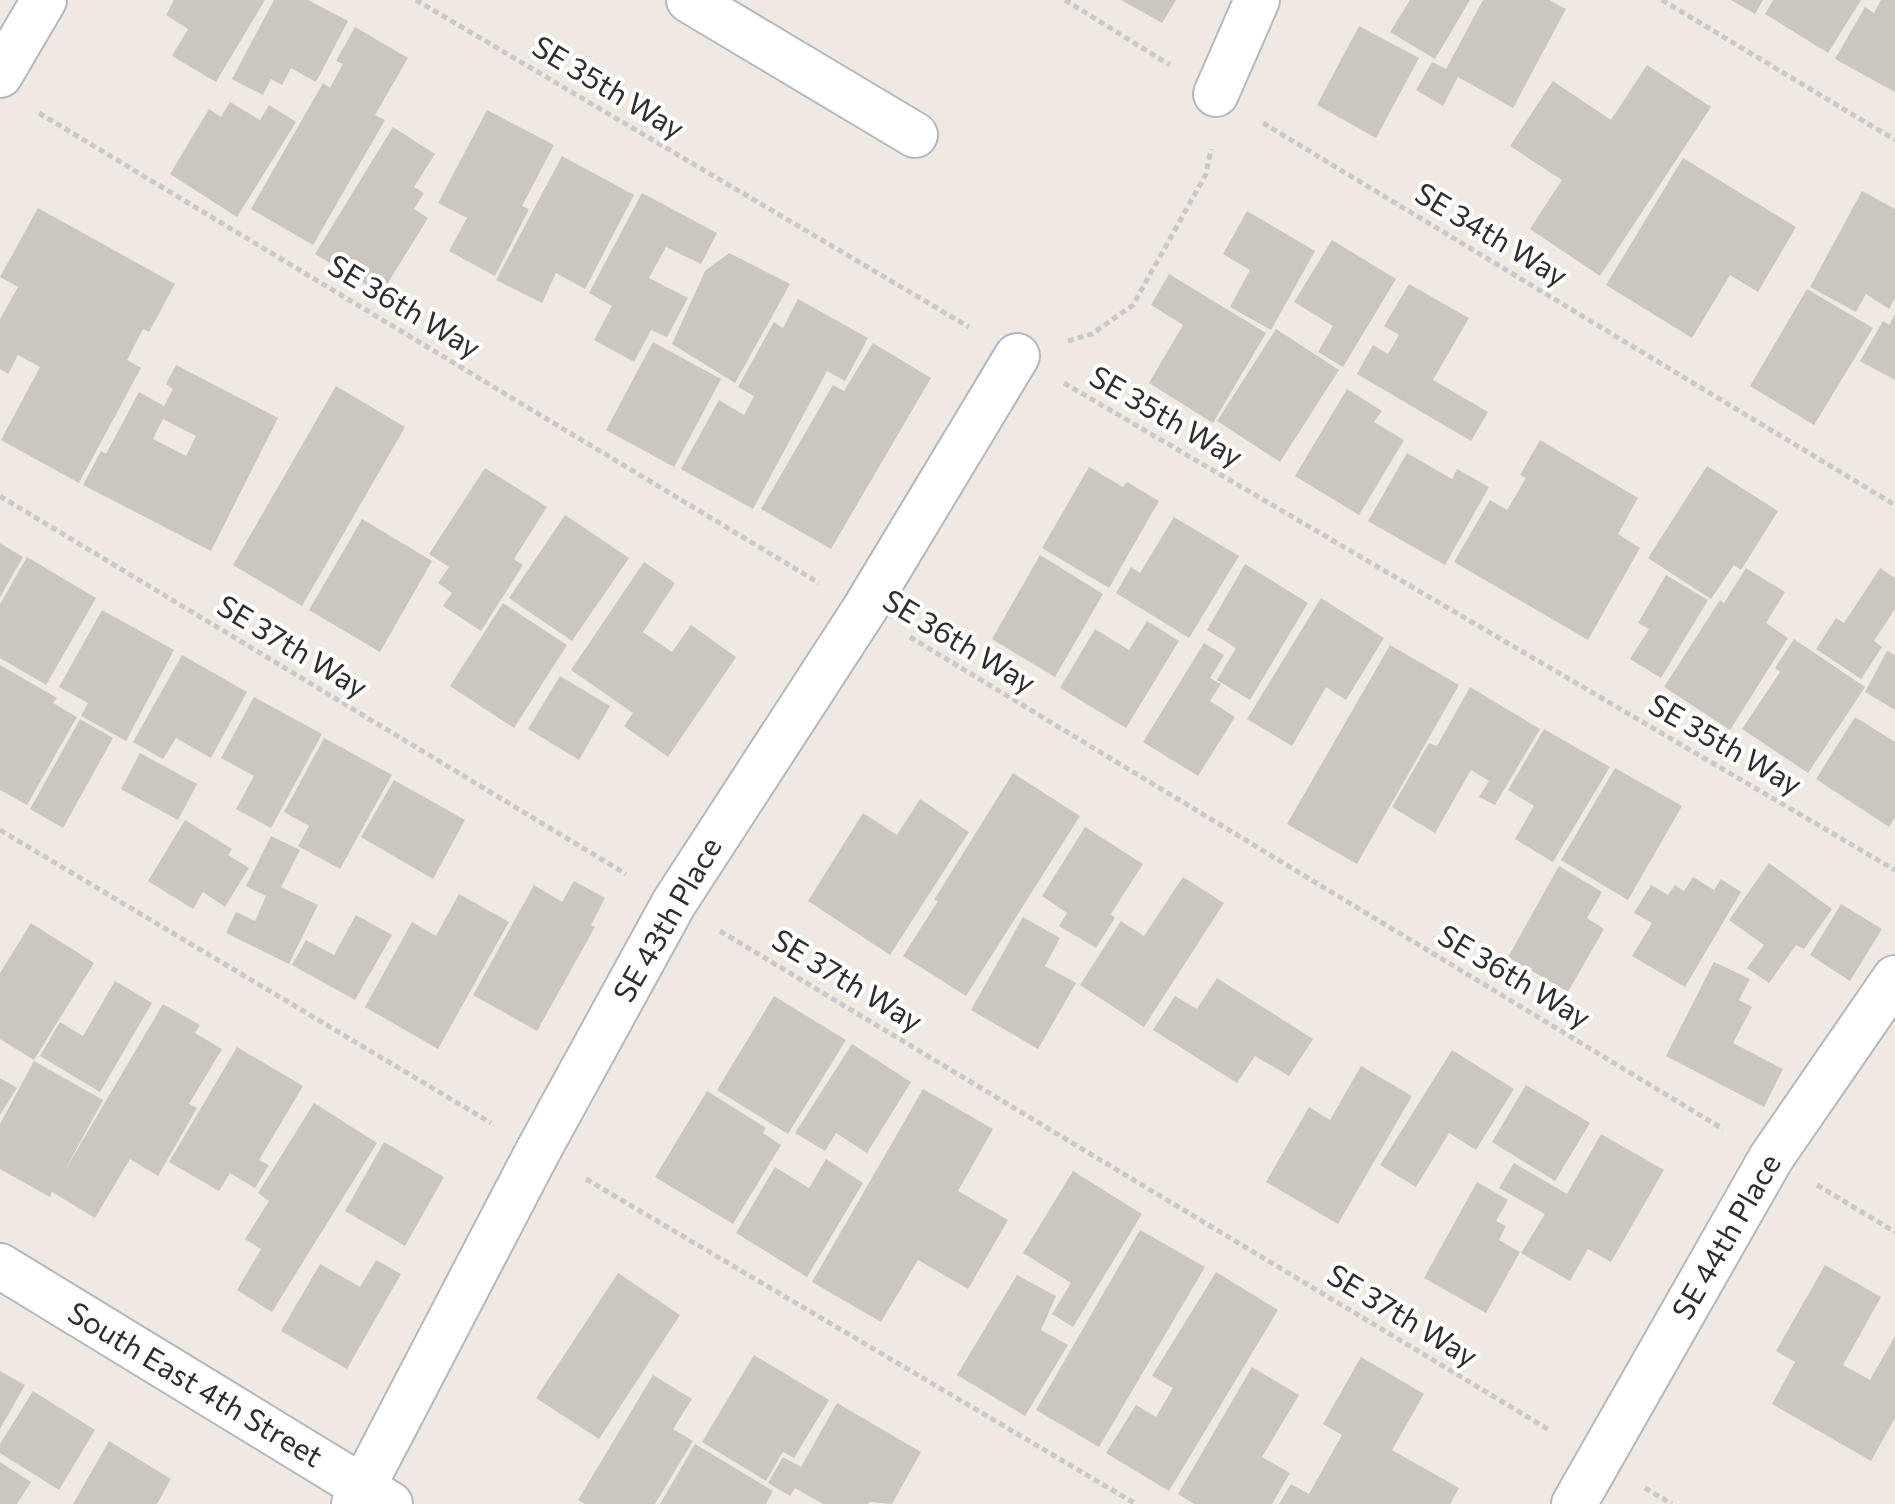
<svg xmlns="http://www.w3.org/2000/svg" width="1895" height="1504" font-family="Commissioner,sans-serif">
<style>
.building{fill:#cbc7bf;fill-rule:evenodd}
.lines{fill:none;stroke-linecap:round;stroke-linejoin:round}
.minor-casing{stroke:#b4b7c1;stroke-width:48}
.path{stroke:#c9c9c9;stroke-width:5;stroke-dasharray:6 4;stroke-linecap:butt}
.minor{stroke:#fff;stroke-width:44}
.labels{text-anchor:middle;stroke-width:8;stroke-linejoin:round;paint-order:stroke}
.street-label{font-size:30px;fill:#2e2e2e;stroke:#fff}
</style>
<rect width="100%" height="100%" fill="#efe9e1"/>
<path class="building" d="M174 0H265L216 82 172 56 188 29 166 15Z
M274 0H308L348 21 316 82 291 68 282 85 271 79 263 95 232 79Z
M1121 0H1176L1162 23Z
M1410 0H1470L1435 59 1390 32Z
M1483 0H1549L1566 9 1513 108 1458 77 1443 106 1416 90 1432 62 1446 69Z
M1731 0H1763L1755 14Z
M1773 0H1861L1828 53 1765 14Z
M1881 0H1895V92L1835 59 1865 7 1874 13Z
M1359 26 1419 58 1376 138 1317 105Z
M355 27 408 58 375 115 385 120 313 245 251 209 323 83 330 88 343 64 336 61Z
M1647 65 1711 107 1600 276 1530 229 1562 180 1510 146 1553 81 1611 120Z
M230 102 260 120 269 105 296 122 237 217 170 174 209 109 221 117Z
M487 110 554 145 522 206 529 209 495 276 449 251 467 218 438 203Z
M393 127 435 154 414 187 424 193 414 209 428 218 381 294 315 254Z
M562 156 634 195 585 289 556 273 542 303 496 280Z
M1683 158 1796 227 1758 292 1730 275 1692 338 1606 285Z
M1862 191 1895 209V298L1889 309 1866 294 1856 312 1810 287Z
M642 193 717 233 701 264 666 247 649 278 688 298 667 337 651 330 634 362 594 340 612 306 589 293Z
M38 208 175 284 149 332 143 329 127 360 141 368 79 483 1 440 40 367 18 355 8 374 0 369V319L18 287 0 277Z
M1247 211 1315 251 1271 330 1230 307 1250 270 1223 254Z
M1332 240 1396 279 1343 367 1318 352 1333 326 1294 302Z
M729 253 790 284 735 383 672 344 705 271Z
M1169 274 1266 333 1213 423 1149 383 1183 325 1151 305Z
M1409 284 1469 318 1433 380 1488 412 1471 441 1357 374 1373 345 1388 354 1399 335 1384 326Z
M1807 289 1873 328 1814 425 1750 386Z
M798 299 868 338 845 381 827 371 753 509 681 469 719 400 744 415 754 396 738 387 774 322 783 328Z
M1895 314V380L1860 361 1883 321 1889 325Z
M1276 329 1339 370 1280 462 1217 421Z
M653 342 721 379 674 467 606 430Z
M873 343 931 378 831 549 761 509 833 385 844 391Z
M176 365 278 418 211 551 83 485 101 451 106 454 139 392 164 406 173 389 166 384ZM163 419 196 436 186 456 153 439Z
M336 386 405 427 302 606 233 565Z
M1347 389 1382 411 1374 422 1404 440 1359 515 1295 476Z
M1540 440 1638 498 1618 534 1640 548 1588 640 1454 562 1490 500 1507 510 1526 478 1520 475Z
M1407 453 1452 479 1457 469 1489 487 1445 565 1368 521Z
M1707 466 1778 511 1741 570 1734 565 1711 599 1648 558Z
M1089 467 1123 487 1127 482 1159 501 1109 588 1042 548Z
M485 468 547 507 514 559 523 565 481 631 443 606 452 593 438 583 449 567 429 554Z
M565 515 629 558 572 641 509 598Z
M1174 517 1239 556 1189 638 1116 593 1131 567 1140 573Z
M362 519 432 561 380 652 309 610Z
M0 543 23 557 0 597Z
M1040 555 1103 594 1055 677 992 639Z
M27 557 96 598 46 685 0 658V604Z
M644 562 675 583 643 632 672 652 691 625 736 657 668 757 624 726 633 713 571 670Z
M1245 564 1308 603 1250 700 1217 680 1236 648 1207 630Z
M1746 568 1785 592 1766 623 1788 638 1730 730 1664 687 1720 600 1724 603Z
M1880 568 1895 578V609L1874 641 1882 647 1861 679 1816 649 1836 618 1844 623Z
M1666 575 1708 600 1661 678 1630 659 1649 629 1638 623Z
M1321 598 1384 638 1346 700 1326 687 1292 746 1247 719Z
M503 603 567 645 514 728 450 686Z
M102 610 174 650 126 741 81 716 88 703 59 687Z
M1147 621 1179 641 1126 728 1060 688 1095 629 1129 650Z
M1794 639 1865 687 1808 773 1742 729 1780 672 1775 668Z
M1204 643 1224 655 1210 678 1221 684 1210 701 1235 717 1198 776 1143 742Z
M1390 645 1459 685 1357 864 1287 824Z
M1887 651 1895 655V710L1865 692Z
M182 655 247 692 211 758 176 738 163 759 133 742Z
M0 665 57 698 53 703 77 717 27 805 0 790Z
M560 676 610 706 579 760 528 729Z
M1470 687 1540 729 1495 805 1479 797 1489 781 1471 770 1435 833 1392 807 1429 743 1437 746Z
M254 697 322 734 271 828 236 809 254 776 221 758Z
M1855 717 1895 742V817L1889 827 1816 779Z
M80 719 113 738 63 828 30 809Z
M1544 729 1610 767 1553 862 1515 839 1534 806 1508 790Z
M324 738 392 775 340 869 298 846 309 826 284 812Z
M140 753 197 784 178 820 121 789Z
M1615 768 1682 806 1628 900 1561 860Z
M1013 773 1080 816 966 996 903 956 938 901 934 900Z
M394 780 465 820 433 879 361 837Z
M920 799 969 832 890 955 808 901 863 813 897 835Z
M185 820 232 849 228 855 249 868 225 907 203 892 193 909 148 881Z
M1085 827 1143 864 1111 914 1115 918 1096 948 1059 926 1067 913 1042 896Z
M271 836 300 850 281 887 318 905 289 964 226 933 236 912 255 921 266 896 246 886Z
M1769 863 1832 909 1804 949 1796 945 1769 983 1747 968 1764 945 1729 920Z
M1559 866 1602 892 1587 918 1604 929 1568 992 1508 957Z
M1183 877 1224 903 1144 1027 1080 985 1121 921 1144 936Z
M1693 877 1714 890 1721 879 1741 892 1685 987 1632 956 1652 923 1634 913 1651 885 1668 895 1675 885 1684 891Z
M574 881 605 898 591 925 595 927 537 1031 473 995 534 885 562 902Z
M459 894 509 922 438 1049 365 1007 412 922 436 936Z
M1841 904 1882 929 1850 981 1810 955Z
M356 915 392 935 355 1000 292 965 306 940 334 955Z
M1023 917 1060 938 1045 966 1076 983 1038 1049 971 1010Z
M31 923 94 963 34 1060 0 1039V973Z
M1714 962 1750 979 1739 1000 1752 1007 1733 1043 1783 1069 1764 1107 1666 1056Z
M1217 978 1313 1039 1289 1076 1255 1056 1237 1083 1153 1030 1175 996 1197 1009Z
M115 981 152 1003 100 1092 40 1056 60 1022 83 1036Z
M774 996 846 1040 788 1134 717 1090Z
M163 1004 200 1025 195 1033 222 1049 189 1104 197 1108 158 1176 130 1159 95 1218 52 1192 50 1197 0 1169V1124L34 1061 103 1100 64 1172Z
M852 1044 911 1082 867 1153 836 1133 825 1151 795 1133Z
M237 1047 303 1086 259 1160 269 1165 255 1188 230 1173 219 1191 169 1162Z
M1452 1050 1514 1089 1476 1150 1449 1133 1416 1187 1380 1165Z
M1361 1066 1412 1096 1338 1224 1266 1182 1309 1107 1330 1120Z
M0 1078 17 1088 0 1115Z
M1526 1085 1590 1123 1555 1181 1492 1142Z
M923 1089 993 1129 958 1191 1008 1220 968 1289 918 1260 881 1322 812 1282Z
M707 1091 766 1128 763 1133 781 1145 733 1224 655 1177Z
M314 1103 377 1143 272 1312 237 1290 261 1249 245 1239 269 1201 258 1193Z
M1601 1134 1664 1170 1611 1262 1588 1249 1570 1281 1521 1253 1545 1214 1499 1188 1514 1163 1567 1194Z
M384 1142 444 1177 405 1246 345 1211Z
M826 1159 863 1183 807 1277 736 1233 775 1167 809 1188Z
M1073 1171 1142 1214 1073 1327 1052 1314 1071 1283 1023 1253Z
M1477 1182 1508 1200 1496 1221 1506 1226 1499 1240 1520 1252 1486 1313 1424 1278Z
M1140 1230 1205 1267 1099 1447 1036 1410Z
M376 1260 401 1274 347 1369 281 1331 320 1264 360 1287Z
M1825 1265 1881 1297 1843 1365 1870 1380 1895 1336V1418L1871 1461 1772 1404 1795 1362 1776 1351Z
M1216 1272 1278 1310 1169 1491 1106 1453 1136 1405 1156 1417 1173 1388 1152 1376Z
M618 1273 680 1315 599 1439 536 1398Z
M1017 1275 1056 1296 1041 1330 1068 1345 1025 1416 957 1375Z
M754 1355 829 1400 794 1458 783 1452 766 1481 702 1442Z
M1361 1357 1424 1394 1392 1450 1459 1488 1450 1504H1279L1291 1484 1309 1494 1342 1435 1323 1424Z
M1252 1367 1299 1395 1262 1457 1290 1473 1272 1504H1194L1178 1494Z
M0 1371 25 1385 0 1429Z
M653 1375 692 1399 673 1429 693 1441 655 1504H585L578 1500Z
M33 1391 95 1430 59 1490 0 1453V1444Z
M837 1403 921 1452 892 1504 870 1502 868 1504H823L795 1488 790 1496 768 1483 783 1457 801 1467Z
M109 1441 171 1479 157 1504H73Z
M695 1444 773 1491 766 1504H660Z
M0 1462 31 1482 17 1504H0Z"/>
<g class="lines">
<defs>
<path id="minor" d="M689 0 915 135
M0 75 44 0
M1216 94 1257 0
M0 1266 390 1504
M354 1504 538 1151 674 903 864 610 1017 356
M1574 1504 1771 1158 1895 978"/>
</defs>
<use href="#minor" class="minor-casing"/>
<path class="path" d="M416 0 969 327
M1065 0 1170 65
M1662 0 1895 140
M39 113 819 583
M1263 123 1895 505
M1068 341 1092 334 1133 305 1206 174 1211 149
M1064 383 1895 870
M0 496 626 874
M910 637 1723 1129
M0 830 491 1123
M720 931 1551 1431
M586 1179 1136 1504
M1817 1185 1895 1232
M1645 1488 1672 1504"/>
<use href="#minor" class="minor"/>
</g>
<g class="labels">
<g class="street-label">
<text transform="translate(608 88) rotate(31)" y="10">SE 35th Way</text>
<text transform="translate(1491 235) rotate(31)" y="10">SE 34th Way</text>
<text transform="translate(404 307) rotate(31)" y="10">SE 36th Way</text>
<text transform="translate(1166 417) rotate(30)" y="10">SE 35th Way</text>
<text transform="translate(959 642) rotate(31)" y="10">SE 36th Way</text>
<text transform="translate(292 647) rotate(31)" y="10">SE 37th Way</text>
<text transform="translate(1725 745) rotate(30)" y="10">SE 35th Way</text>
<text transform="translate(668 920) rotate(-60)" y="10">SE 43th Place</text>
<text transform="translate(1514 977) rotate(31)" y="10">SE 36th Way</text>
<text transform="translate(847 981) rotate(31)" y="10">SE 37th Way</text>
<text transform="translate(1727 1237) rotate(-60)" y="10">SE 44th Place</text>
<text transform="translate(1402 1316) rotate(31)" y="10">SE 37th Way</text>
<text transform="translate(195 1385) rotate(31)" y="10">South East 4th Street</text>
</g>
</g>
</svg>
